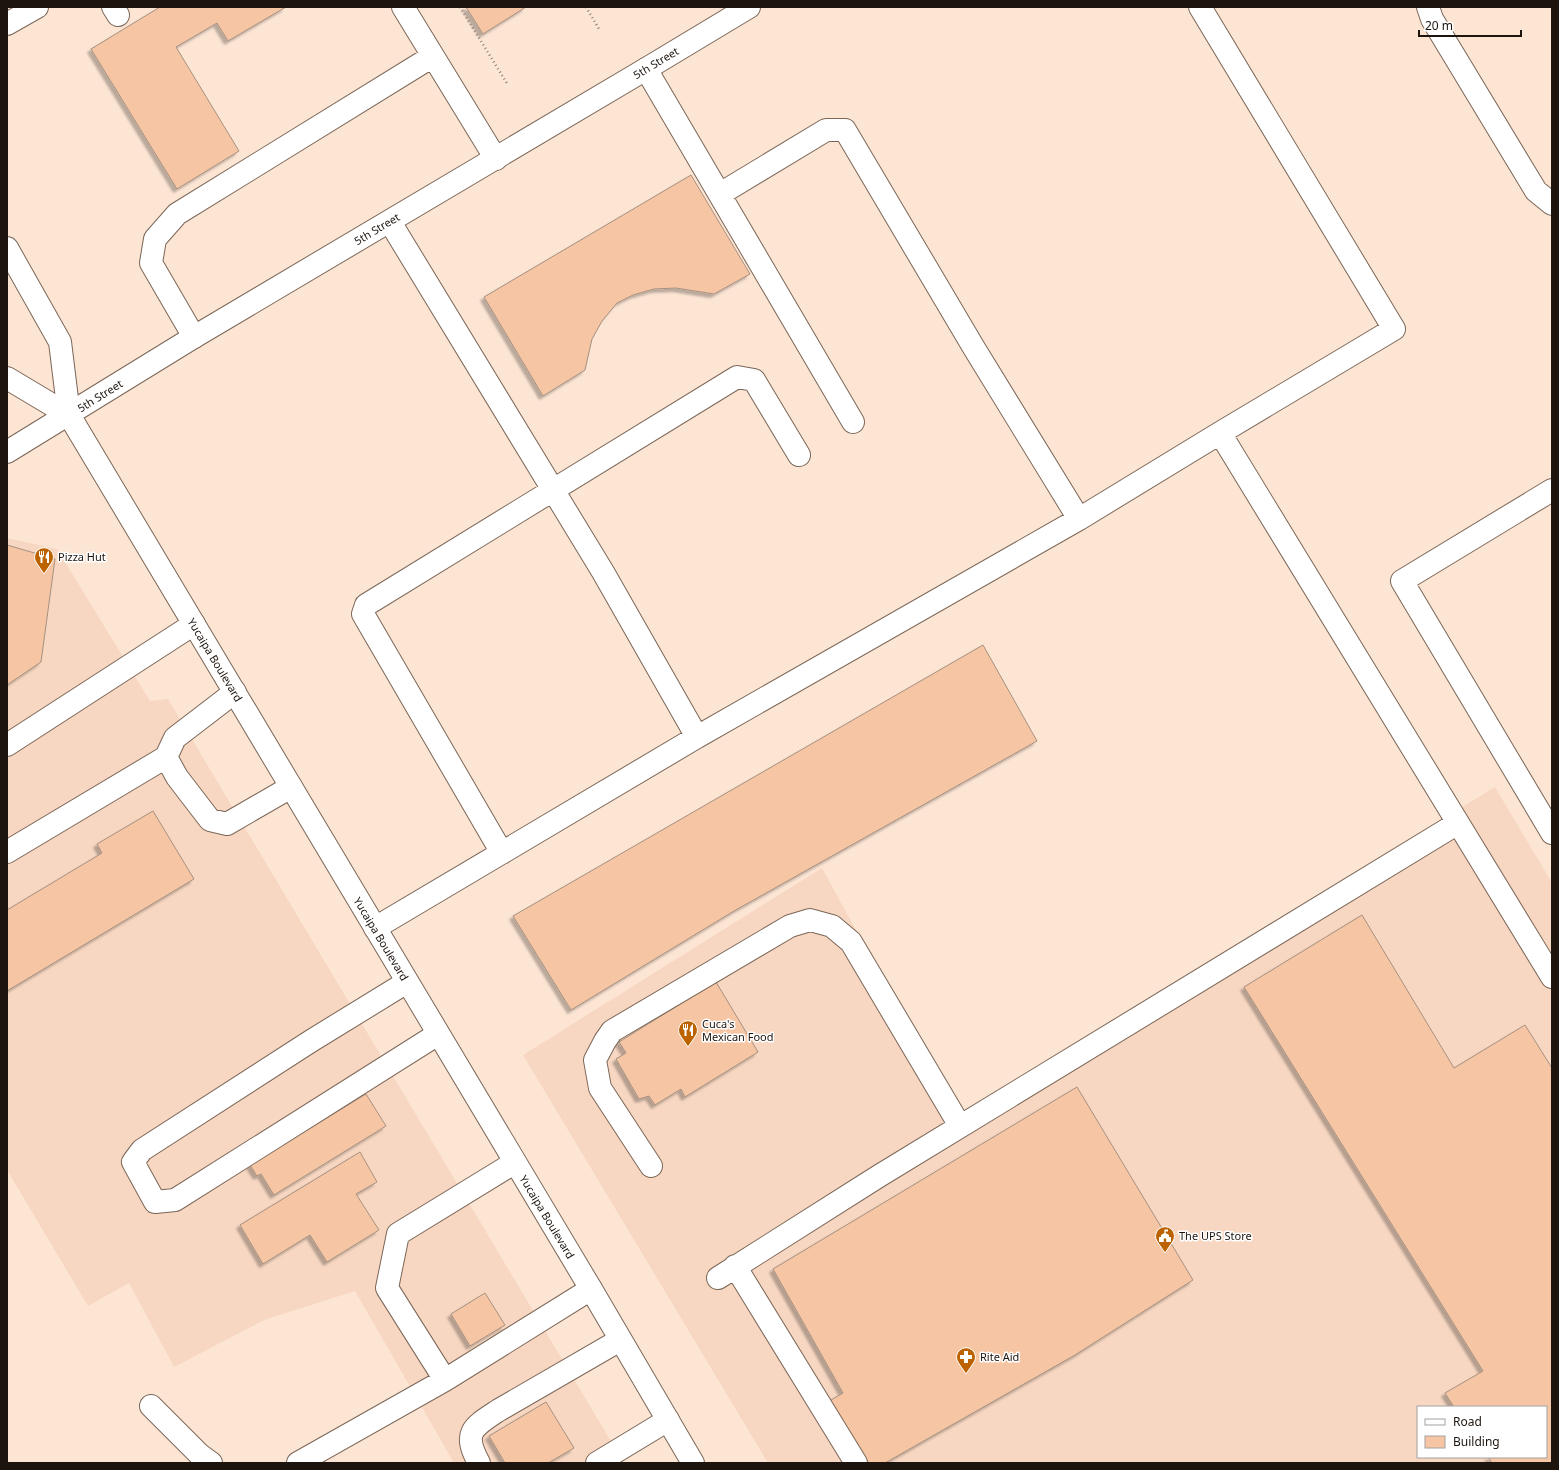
<svg xmlns="http://www.w3.org/2000/svg" width="1559" height="1470" font-family="'Noto Sans',sans-serif">
<style>
.built{fill:#f7d7c2;fill-rule:evenodd}
.building{fill:#f6c6a4;stroke:#a69080;filter:url(#shadow)}
.lines{fill:none;stroke-linecap:round;stroke-linejoin:round}
.minor-casing{stroke:#7b6657;stroke-width:24}
.major-casing{stroke:#7b6657;stroke-width:24}
.path{stroke:#8f7f73;stroke-width:2.5;stroke-dasharray:1 3;stroke-linecap:butt}
.minor{stroke:#fff;stroke-width:22}
.major{stroke:#fff;stroke-width:22}
.labels{text-anchor:middle;stroke-width:3;stroke-linejoin:round;paint-order:stroke}
.street-label{font-size:11px;fill:#1d140e;stroke:#fff}
.poi-label{font-size:11px;fill:#1d140e;stroke:#fff;text-anchor:start}
</style>
<defs>
<filter id="shadow"><feDropShadow dx="-3.5" dy="3.5" stdDeviation="1" flood-color="#0004"/></filter>
</defs>
<rect width="100%" height="100%" fill="#fde5d4"/>
<path class="built" d="M7 538 57 549 150 701 168 699 624 1463H454L355 1291 264 1320 174 1367 129 1283 88 1306 7 1170Z
M1495 787 1552 883V1463H768L523 1055 822 868 957 1115ZM1418 1407H1546V1457H1418Z"/>
<path class="building" d="M160 7H286L228 41 217 23 176 47 239 151 177 189 91 49Z
M466 7H526L483 34Z
M691 175 750 274 714 294 676 288 654 289 633 295 617 303 602 321 592 339 585 370 543 396 484 297Z
M7 545 55 559 41 662 7 685Z
M983 645 1037 741 734 911 571 1010 513 916Z
M153 811 194 879 7 991V910L102 853 97 844Z
M1362 915 1454 1068 1525 1025 1552 1068V1463H1492L1488 1457H1546V1407H1454L1445 1393 1483 1371 1244 987Z
M716 982 758 1052 685 1097 681 1089 655 1105 649 1096 639 1099 616 1059 626 1053 619 1042Z
M1077 1087 1193 1280 1075 1355 885 1463H861L826 1403 843 1393 773 1269Z
M366 1094 386 1126 274 1195 261 1174 257 1176 250 1165Z
M360 1152 377 1182 356 1194 379 1230 327 1262 310 1235 263 1264 240 1225Z
M485 1293 505 1325 470 1346 451 1314Z
M546 1402 574 1448 548 1463H505L489 1436Z"/>
<g class="lines">
<defs>
<path id="minor" d="M113 7 118 15
M403 7 496 159
M1428 7 1432 19 1536 191 1552 204
M7 24 37 7
M646 69 853 422
M720 194 826 130H845L974 348 1079 519
M194 337 151 263 155 239 177 214 433 56
M1220 433 1552 977
M1552 490 1402 581 1552 833
M235 692 175 738 166 757 177 777 210 820 227 824 291 787
M697 737 1079 519 1220 433 1394 329 1200 7
M7 745 194 624
M7 852 166 757
M502 853 363 614 366 605 737 377 754 380 799 455
M375 928 697 737 603 572 390 222
M407 982 311 1041 142 1150 133 1162 155 1202 175 1200 438 1034
M651 1166 600 1088 595 1060 605 1041 612 1031 790 926 810 920 832 926 851 942 960 1126
M735 1266 856 1463
M718 1278 879 1176 1458 823
M445 1380 387 1288 398 1234 514 1163
M151 1406 200 1455 211 1463
M298 1463 445 1380 591 1289
M479 1463C462 1432 473 1427 499 1410L620 1340
M597 1463 668 1420"/>
<path id="major" d="M7 248 60 342 69 415 591 1289 693 1463
M7 378 69 415
M7 452 194 337 646 69 749 7"/>
</defs>
<use href="#minor" class="minor-casing"/>
<use href="#major" class="major-casing"/>
<path class="path" d="M460 7 508 85
M586 7 599 29"/>
<use href="#minor" class="minor"/>
<use href="#major" class="major"/>
</g>
<defs>
<symbol id="restaurant-pin" viewBox="-11 -11 22 30"><path d="M0 17L-7.5 6A9.5 9.5 0 1 1 7.5 6Z" fill="#bc6300" stroke="#fff"/><path d="M-5-6h1v4h1v-4h1v4h1v-4h1v5L-1.5 .5V6h-2V.5L-5-1ZM5-6V6H3V1.5H1.5Q1.5-4 5-6Z" fill="#fff"/></symbol>
<symbol id="civic-pin" viewBox="-11 -11 22 30"><path d="M0 17L-7.5 6A9.5 9.5 0 1 1 7.5 6Z" fill="#bc6300" stroke="#fff"/><path d="M-.6-6.5H3V-4.5H.6V-3L4-1V1h2V6H-6V1h2V-1L-.6-3ZM-1.2 2.5V6h2.4V2.5Z" fill="#fff"/></symbol>
<symbol id="pharmacy-pin" viewBox="-11 -11 22 30"><path d="M0 17L-7.5 6A9.5 9.5 0 1 1 7.5 6Z" fill="#bc6300" stroke="#fff"/><path d="M-2-6h4v4h4v4h-4v4h-4v-4h-4v-4h4Z" fill="#fff"/></symbol>
</defs>
<g fill-rule="evenodd">
<use href="#restaurant-pin" x="33" y="546" width="22" height="30"/>
<use href="#restaurant-pin" x="677" y="1019" width="22" height="30"/>
<use href="#civic-pin" x="1154" y="1225" width="22" height="30"/>
<use href="#pharmacy-pin" x="955" y="1346" width="22" height="30"/>
</g>
<g class="labels">
<g class="street-label">
<text transform="translate(656 63) rotate(-31)" y="4">5th Street</text>
<text transform="translate(377 229) rotate(-31)" y="4">5th Street</text>
<text transform="translate(100 396) rotate(-32)" y="4">5th Street</text>
<text transform="translate(215 660) rotate(59)" y="4">Yucaipa Boulevard</text>
<text transform="translate(381 939) rotate(59)" y="4">Yucaipa Boulevard</text>
<text transform="translate(547 1217) rotate(59)" y="4">Yucaipa Boulevard</text>
</g>
<g class="poi-label">
<text x="58" y="561">Pizza Hut</text>
<text x="702" y="1028">Cuca's<tspan x="702" dy="13">Mexican Food</tspan></text>
<text x="1179" y="1240">The UPS Store</text>
<text x="980" y="1361">Rite Aid</text>
</g>
</g>
<rect width="1559" height="1470" fill="none" stroke="#1d140e" stroke-width="16"/>
<rect x="1417" y="1406" width="130" height="52" fill="#ffffff" stroke="#a5a19f"/>
<rect x="1425" y="1419" width="20" height="6" fill="#ffffff" stroke="#a5a19f"/>
<text x="1453" y="1426" font-size="12" fill="#1d140e">Road</text>
<rect x="1425" y="1436" width="20" height="12" fill="#f6c6a4" stroke="#a5a19f"/>
<text x="1453" y="1446" font-size="12" fill="#1d140e">Building</text>
<path d="M1419 30v6h102v-6" fill="none" stroke="#1d140e" stroke-width="2"/>
<text x="1425" y="30" font-size="12" fill="#1d140e" stroke="#ffffff" stroke-width="3" paint-order="stroke">20 m</text>
</svg>
